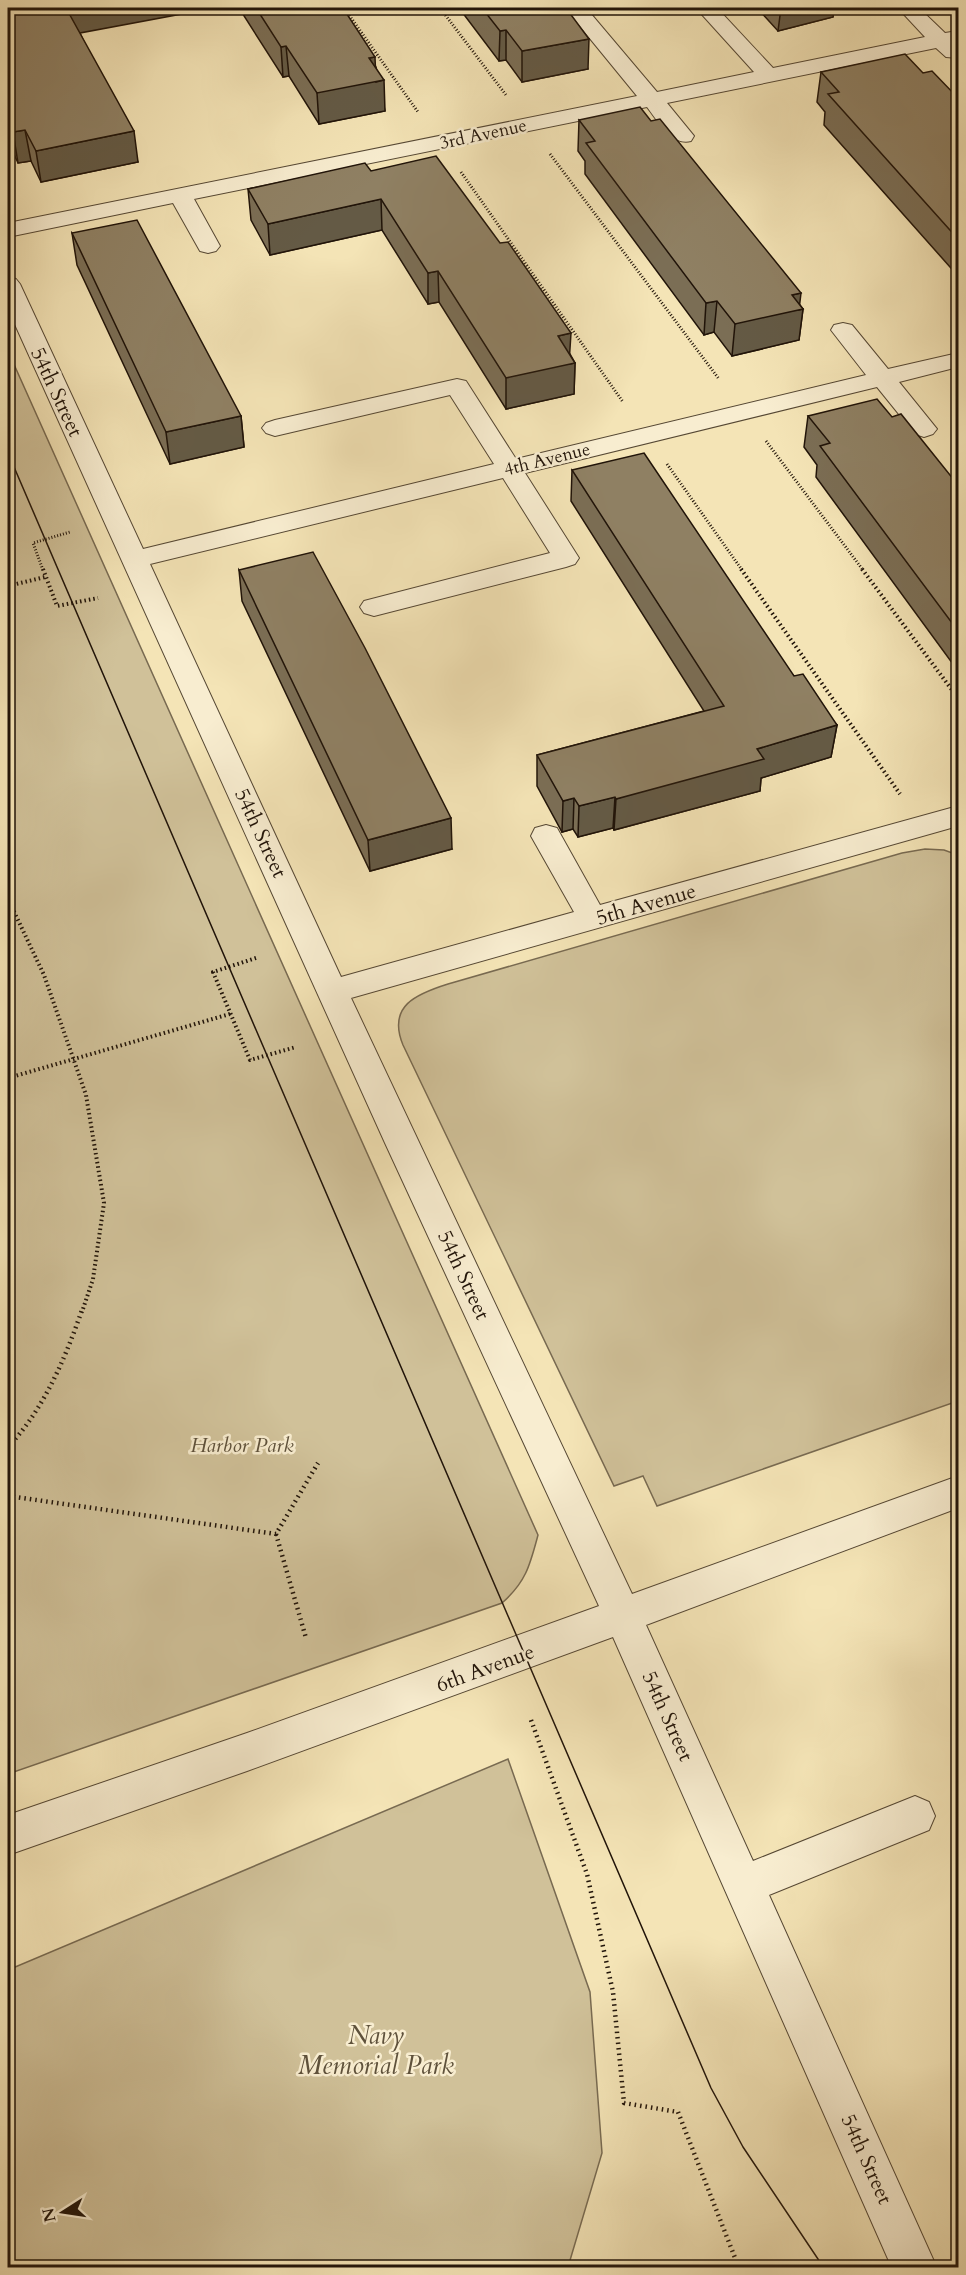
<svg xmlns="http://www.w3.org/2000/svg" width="966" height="2275" font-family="Cardo,serif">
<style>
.green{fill:#d0c199;stroke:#786a51;stroke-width:1.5}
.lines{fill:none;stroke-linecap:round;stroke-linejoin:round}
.minor-casing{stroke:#564834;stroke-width:2}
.path-far2{stroke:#211409;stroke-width:3;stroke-dasharray:1 2;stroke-linecap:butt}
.path-far1{stroke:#211409;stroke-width:4;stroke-dasharray:1.5 3;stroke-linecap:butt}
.path{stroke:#211409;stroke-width:4.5;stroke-dasharray:1.5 4;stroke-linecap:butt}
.minor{fill:#f8edd0;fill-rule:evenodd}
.tram{stroke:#211409;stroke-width:1.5}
.wall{fill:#7b6e55;stroke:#211409;stroke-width:1.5}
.shaded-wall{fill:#645a45;stroke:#211409;stroke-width:1.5}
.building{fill:#8f8063;stroke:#211409;stroke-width:1.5}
.labels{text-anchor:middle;stroke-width:5;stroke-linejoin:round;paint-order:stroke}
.far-street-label{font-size:18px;fill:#211409;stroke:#f8edd0}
.street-label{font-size:21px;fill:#211409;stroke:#f8edd0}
.park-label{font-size:21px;font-style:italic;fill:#5e513b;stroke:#f8edd0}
.near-park-label{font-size:26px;font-style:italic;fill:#5e513b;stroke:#f8edd0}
</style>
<rect width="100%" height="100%" fill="#f4e4b6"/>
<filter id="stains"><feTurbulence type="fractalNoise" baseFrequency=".00333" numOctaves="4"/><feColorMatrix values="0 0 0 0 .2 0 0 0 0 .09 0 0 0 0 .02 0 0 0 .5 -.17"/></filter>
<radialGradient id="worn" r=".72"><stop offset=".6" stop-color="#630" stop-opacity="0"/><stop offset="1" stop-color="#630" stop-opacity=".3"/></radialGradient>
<path class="green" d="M8 351 538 1535C530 1565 526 1582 502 1603L8 1774Z
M925 849 944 850 958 855V1401L657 1506 643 1476 614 1486 403 1045C387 1006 416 994 448 984L902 853Z
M508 1759 590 1992 602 2153 568 2267H8V1970Z"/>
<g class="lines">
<defs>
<path id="minor" d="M565 8H586L657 92 754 72 696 8H717L773 68 925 37 898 8H919L945 33 958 31V43L956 44 958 47V58L946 57 936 48 667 103 694 136 691 141C671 146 658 121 647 107L194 199 220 246 216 251 208 253 200 251 173 203 8 237V223L637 96Z
M8 277 16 279 20 284 143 549 494 464 450 395 275 436 266 433 262 428 266 423 275 420 457 379 466 381 516 459 866 375 831 330 834 325 843 323 852 325 888 369 958 353V367L899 382 937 429 933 434 924 437 915 434 877 387 525 473 579 558 575 564 566 567 374 616 364 613 360 607 364 601 550 553 503 478 150 564 341 977 574 912 531 836 535 828 546 825 557 828 600 905 958 806V826L351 998 632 1594 958 1476V1508L646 1625 753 1861 915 1796 929 1802 935 1816 929 1830 769 1895 937 2268H892L613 1637 247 1771 8 1855V1815L247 1733 599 1606 385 1143 8 309Z"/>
</defs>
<use href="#minor" class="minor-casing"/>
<path class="path-far2" d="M344 8 418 112
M440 8 506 95
M550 154 719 379
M461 172 623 402
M766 441 863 570
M667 464 742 570
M43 570 33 543 70 532"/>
<path class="path-far1" d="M43 569 57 606 98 598
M741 569 900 794
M862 569 958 698
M8 586 45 577
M8 899 44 975 86 1095 104 1203 93 1279 82 1312
M256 958 213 972 250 1060 296 1047
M8 1078 230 1014"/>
<path class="path" d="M8 1447C44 1409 65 1359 82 1310
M8 1496 276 1534 318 1463
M276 1534 306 1638
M531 1720 587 1874 613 1992 624 2103 678 2112 739 2268"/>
<use href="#minor" class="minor"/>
<path class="tram" d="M952 8 958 14
M8 453 711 2088 743 2147 824 2268"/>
</g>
<path class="wall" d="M8 8 80 33 138 162 41 182 31 161 18 163 8 141Z
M239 8H343L376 67 385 111 319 124 289 76 283 77Z
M459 8H566L588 69 522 82 506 60 499 61Z
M757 8H834L833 17 778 31Z
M821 72 923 73 958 98V276L824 125 825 112 817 102Z
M579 120 800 305 803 309 799 340 732 356 714 332 704 335 585 174V161L578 151Z
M371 171 570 354 575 363 574 394 506 409 439 302 428 304 382 230 270 255 251 220 248 189Z
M72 233 241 416 244 447 170 464 77 265Z
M808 416 892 417 958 485V671L816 477 817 465 804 447Z
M572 470 794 676 837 725 831 757 761 778 760 791 614 830 613 828 578 837 573 829 562 832 537 786V755L704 711 571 501Z
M239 570 452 849 370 871 242 601Z"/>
<path class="shaded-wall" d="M65 8H214L69 35Z
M781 8H834L833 17 778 31Z
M506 30V60L499 61 500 31Z
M589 39 588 69 522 82V51Z
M286 46 289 76 283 77 281 47Z
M375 57 376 82 384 80 385 111 319 124 317 93 369 58Z
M25 130 31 161 18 163 13 132Z
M134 131 138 162 41 182 36 151Z
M381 199 382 230 270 255 268 224Z
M438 271 439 302 428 304V273Z
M801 293 799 310 803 309 799 340 732 356 735 324 792 295Z
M717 301 714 332 704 335 706 303Z
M571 333 569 364 575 363 574 394 506 409V378L558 336Z
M241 416 244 447 170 464 166 432Z
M837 725 831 757 761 778 760 791 614 830 616 799 757 749Z
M615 797 613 828 578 837 579 806Z
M574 798 573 829 562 832 563 801Z
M451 818 452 849 370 871 368 840Z"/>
<path class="building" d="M8 8H66L134 131 36 151 25 130 13 132 8 121Z
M256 8H343L375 57 369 58 384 80 317 93 286 46 281 47Z
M482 8H566L589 39 522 51 506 30 500 31Z
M905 54 923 73 932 71 958 98V239L828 94 839 92 821 72Z
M640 107 651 121 660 119 801 293 792 295 803 309 735 324 717 301 706 303 586 143 595 141 579 120Z
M436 156 500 243 508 242 571 333 558 336 575 363 506 378 438 271 428 273 381 199 268 224 248 189 365 163 371 171Z
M137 220 241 416 166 432 72 233Z
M877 399 892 417 901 414 958 485V631L820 446 830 443 808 416Z
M644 453 794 676 803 674 837 725 757 749 764 759 616 799 615 797 579 806 574 798 563 801 537 755 724 706 572 470Z
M313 552 365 648 451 818 368 840 239 570Z"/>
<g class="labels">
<g class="far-street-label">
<text transform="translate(483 134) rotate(-12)" y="6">3rd Avenue</text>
<text transform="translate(547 459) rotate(-14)" y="6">4th Avenue</text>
</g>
<g class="street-label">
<text transform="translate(57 392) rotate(65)" y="7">54th Street</text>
<text transform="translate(261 833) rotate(65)" y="7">54th Street</text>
<text transform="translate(646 904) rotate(-16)" y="7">5th Avenue</text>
<text transform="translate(464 1275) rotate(65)" y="7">54th Street</text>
<text transform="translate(485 1668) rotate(-20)" y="7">6th Avenue</text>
<text transform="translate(668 1716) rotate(66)" y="7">54th Street</text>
<text transform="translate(867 2159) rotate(66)" y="7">54th Street</text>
</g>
<g class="park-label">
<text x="242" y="1452">Harbor Park</text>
</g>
<g class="near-park-label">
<text x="376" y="2044">Navy<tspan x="376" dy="30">Memorial Park</tspan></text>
</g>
</g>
<rect width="966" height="2275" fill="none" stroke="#f4e4b6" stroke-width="30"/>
<rect x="9" y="9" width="948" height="2257" fill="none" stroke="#211409" stroke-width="3"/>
<rect x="15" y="15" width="936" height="2245" fill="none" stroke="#211409" stroke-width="1.5"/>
<g transform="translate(63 2212) rotate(258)" stroke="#f8edd0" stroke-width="4.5" paint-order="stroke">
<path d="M0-4.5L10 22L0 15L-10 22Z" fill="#211409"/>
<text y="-9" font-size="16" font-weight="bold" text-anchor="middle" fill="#211409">N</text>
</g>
<rect width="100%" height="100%" filter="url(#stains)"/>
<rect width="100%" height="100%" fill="url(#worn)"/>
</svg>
